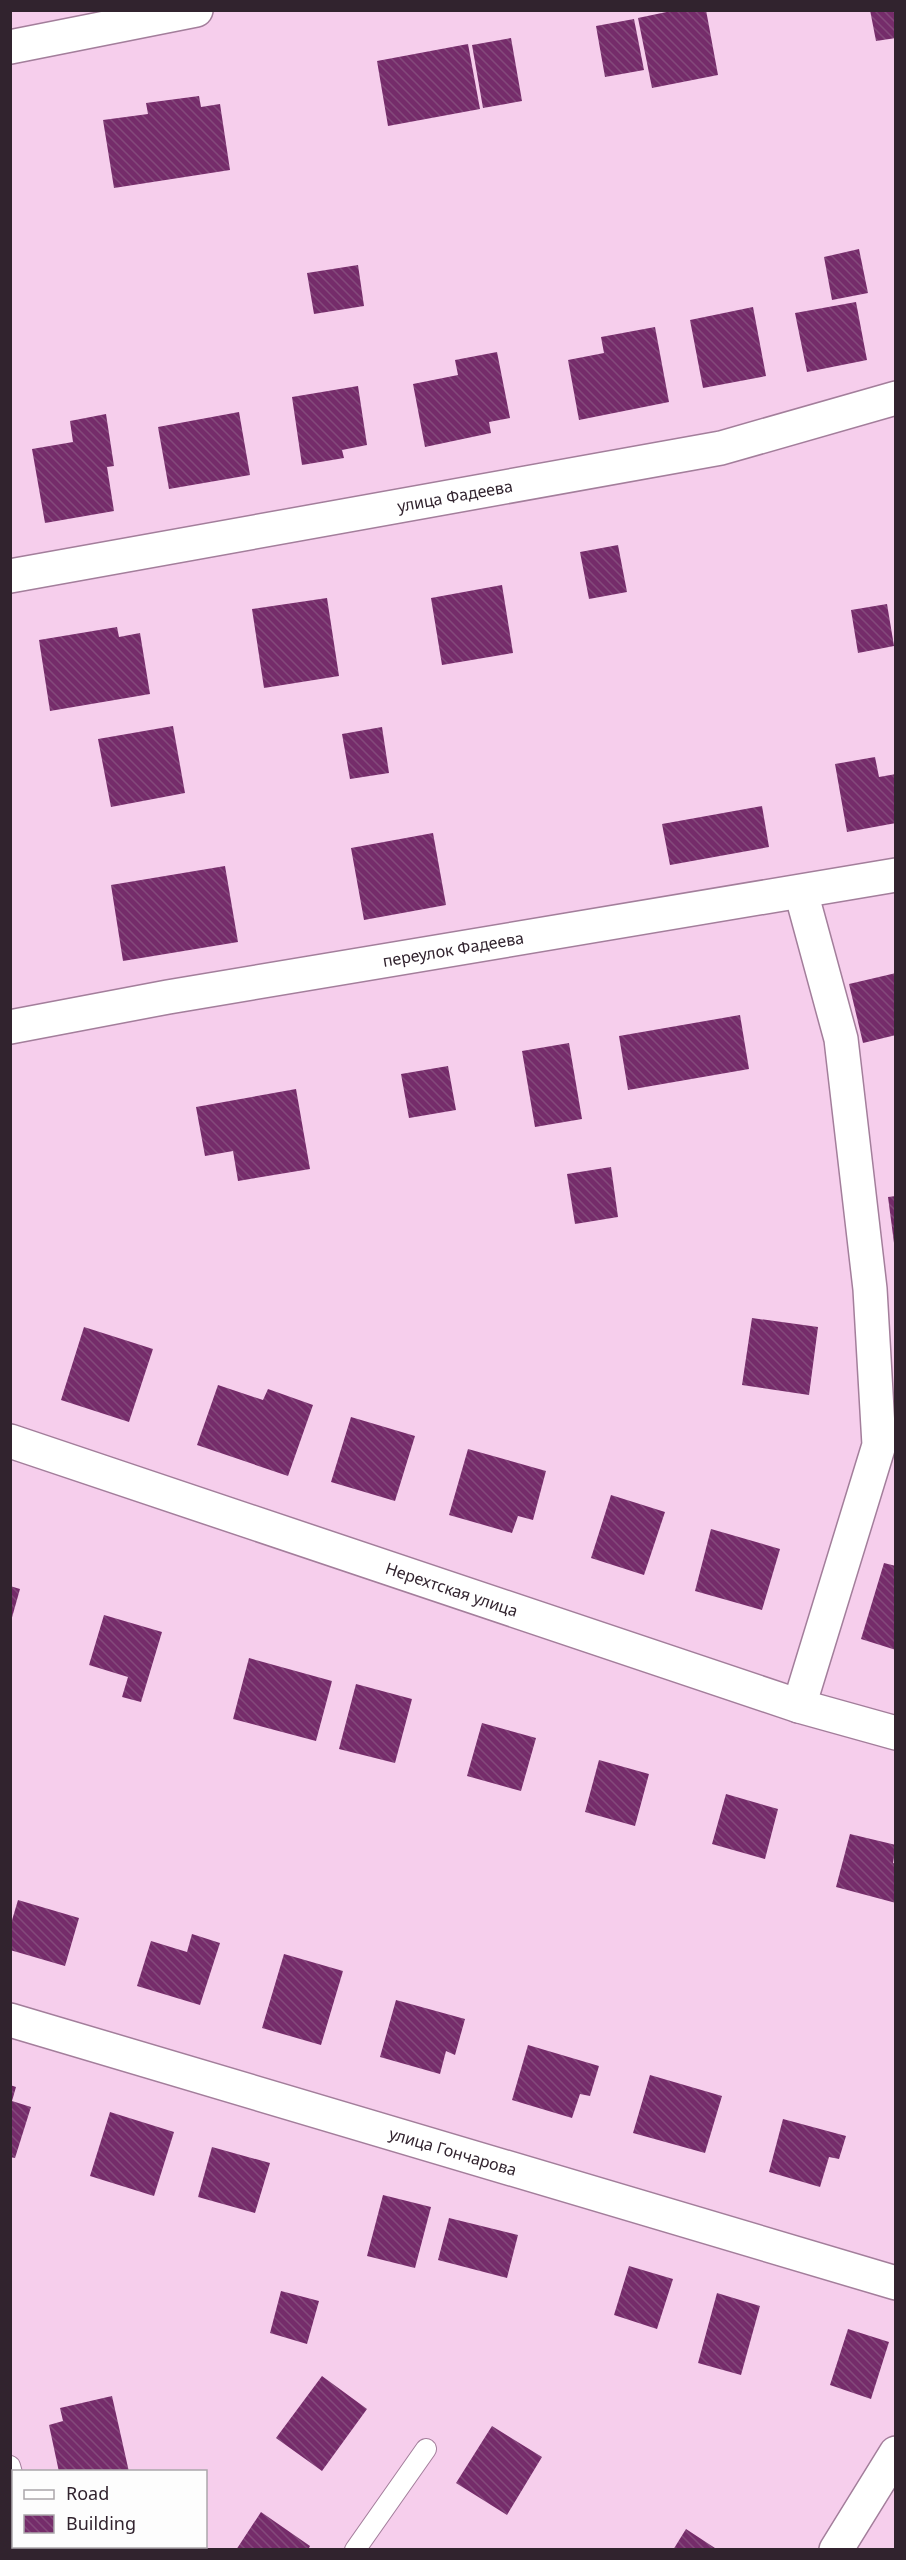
<svg xmlns="http://www.w3.org/2000/svg" width="906" height="2560" font-family="'Noto Sans',sans-serif">
<style>
.building{fill:url(#building-back-hatch)}
.lines{fill:none;stroke-linecap:round;stroke-linejoin:round}
.lane-casing{stroke:#a37e9b;stroke-width:22}
.street-casing{stroke:#a37e9b;stroke-width:36}
.lane{stroke:#fff;stroke-width:20}
.street{stroke:#fff;stroke-width:33}
.labels{text-anchor:middle;stroke-width:6;stroke-linejoin:round;paint-order:stroke}
.street-label{font-size:16px;fill:#31232e;stroke:#fdfdfd}
</style>
<defs>
<pattern id="building-back-hatch" width="6" height="6" patternUnits="userSpaceOnUse" patternTransform="scale(1.5)"><rect width="6" height="6" fill="#752c6a"/><path d="M-1 5l2 2M0 0l6 6M5-1l2 2" fill="none" stroke="#84497b"/></pattern>
</defs>
<rect width="100%" height="100%" fill="#f6ceec"/>
<path class="building" d="M676 10H706L718 75 652 88 638 18Z
M870 10H896V38L876 41Z
M634 19 644 70 605 77 596 26Z
M511 38 522 101 483 108 472 45Z
M468 44 480 109 388 126 377 61Z
M199 96 201 107 220 104 230 170 114 188 103 120 148 114 146 103Z
M859 249 868 293 832 300 824 257Z
M358 265 364 306 314 314 307 273Z
M856 302 867 360 807 372 795 313Z
M753 307 766 376 703 388 690 320Z
M655 327 669 402 579 420 568 360 604 353 601 337Z
M497 352 510 418 489 422 491 433 425 447 413 384 458 375 455 360Z
M358 386 367 445 342 450 344 458 302 465 292 397Z
M239 412 250 475 169 489 158 427Z
M106 414 114 466 107 467 114 511 45 523 32 449 73 442 70 421Z
M618 545 627 592 589 599 580 552Z
M502 585 513 653 442 665 431 598Z
M327 598 339 676 264 688 252 609Z
M887 604 894 646 858 653 851 610Z
M117 627 119 637 140 633 150 694 50 711 39 640Z
M173 726 185 793 111 807 98 739Z
M382 727 389 773 350 779 342 734Z
M875 757 879 777 896 774V823L847 832 835 764Z
M762 806 769 847 670 865 662 824Z
M433 833 446 905 364 920 351 848Z
M225 866 238 942 123 961 111 885Z
M896 973V1035L863 1043 849 984Z
M740 1015 749 1069 628 1090 619 1036Z
M569 1043 582 1119 535 1127 522 1051Z
M448 1066 456 1110 409 1118 401 1074Z
M296 1089 310 1169 238 1181 233 1151 205 1156 196 1107Z
M611 1167 618 1217 575 1224 567 1174Z
M896 1196V1243H894L888 1197Z
M752 1318 818 1327 809 1395 742 1385Z
M84 1327 153 1349 129 1422 61 1400Z
M218 1385 263 1400 268 1389 313 1405 288 1476 197 1445Z
M351 1417 415 1436 395 1501 331 1482Z
M468 1449 546 1471 533 1520 518 1516 512 1533 449 1515Z
M611 1495 665 1512 644 1575 591 1558Z
M711 1529 780 1549 762 1610 695 1591Z
M884 1563 896 1566V1650L861 1639Z
M10 1586 20 1589 11 1621H10Z
M104 1615 162 1632 141 1702 122 1697 128 1677 89 1665Z
M249 1658 332 1681 316 1741 233 1719Z
M356 1684 412 1699 395 1763 339 1749Z
M482 1723 536 1738 521 1791 467 1776Z
M599 1760 649 1774 635 1826 585 1812Z
M726 1794 778 1809 765 1859 712 1844Z
M850 1834 896 1845 893 1863 896 1864V1903L836 1887Z
M18 1900 79 1918 65 1966 10 1950V1927Z
M192 1934 220 1943 200 2005 137 1986 151 1941 187 1952Z
M284 1954 343 1971 321 2045 262 2028Z
M396 2000 465 2019 455 2055 446 2051 440 2074 380 2057Z
M528 2045 599 2066 590 2096 580 2094 572 2118 512 2100Z
M650 2075 722 2096 705 2153 633 2133Z
M10 2085 16 2087 12 2101 31 2107 15 2158 10 2157Z
M110 2112 174 2132 154 2196 90 2176Z
M783 2119 846 2136 839 2159 829 2157 820 2187 769 2172Z
M212 2147 270 2163 255 2213 198 2197Z
M383 2195 431 2207 415 2268 367 2256Z
M449 2218 518 2235 507 2278 438 2260Z
M629 2266 673 2279 657 2329 614 2315Z
M281 2291 319 2301 307 2344 270 2333Z
M717 2293 760 2306 741 2375 698 2363Z
M848 2329 889 2342 871 2399 830 2385Z
M322 2376 367 2409 322 2471 276 2438Z
M112 2396 129 2472H59L49 2425 63 2421 60 2408Z
M492 2426 542 2457 507 2515 456 2483Z
M261 2512 310 2546 308 2550H236Z
M686 2529 718 2550H673Z"/>
<g class="lines">
<defs>
<path id="lane" d="M10 2466 14 2480
M28 2546 29 2550
M355 2550 426 2449"/>
<g id="street">
<path d="M10 47 196 10"/>
<path id="s1" d="M10 576 721 448 896 398"/>
<path id="s2" d="M10 1027 168 997 896 875"/>
<path id="s3" d="M10 1441 799 1706 896 1733"/>
<path d="M799 1706 879 1445 870 1289 841 1039 801 892"/>
<path id="s4" d="M10 2020 896 2283"/>
<path d="M836 2550 896 2453"/>
</g>
</defs>
<use href="#lane" class="lane-casing"/>
<use href="#street" class="street-casing"/>
<use href="#lane" class="lane"/>
<use href="#street" class="street"/>
</g>
<g class="labels">
<g class="street-label">
<text dy="6" stroke="none"><textPath href="#s1" startOffset="452">улица Фадеева</textPath></text>
<text dy="6" stroke="none"><textPath href="#s2" startOffset="450">переулок Фадеева</textPath></text>
<text dy="6" stroke="none"><textPath href="#s3" startOffset="466">Нерехтская улица</textPath></text>
<text dy="6" stroke="none"><textPath href="#s4" startOffset="462">улица Гончарова</textPath></text>
</g>
</g>
<rect width="906" height="2560" fill="none" stroke="#31232e" stroke-width="24"/>
<rect x="12" y="2470" width="195" height="78" fill="#fdfdfd" stroke="#aba6aa" stroke-width="1.5"/>
<rect x="24" y="2490" width="30" height="9" fill="#ffffff" stroke="#aba6aa" stroke-width="1.5"/>
<text x="66" y="2500" font-size="18" fill="#31232e">Road</text>
<rect x="24" y="2515" width="30" height="18" fill="url(#building-back-hatch)" stroke="#aba6aa" stroke-width="1.5"/>
<text x="66" y="2530" font-size="18" fill="#31232e">Building</text>
</svg>
